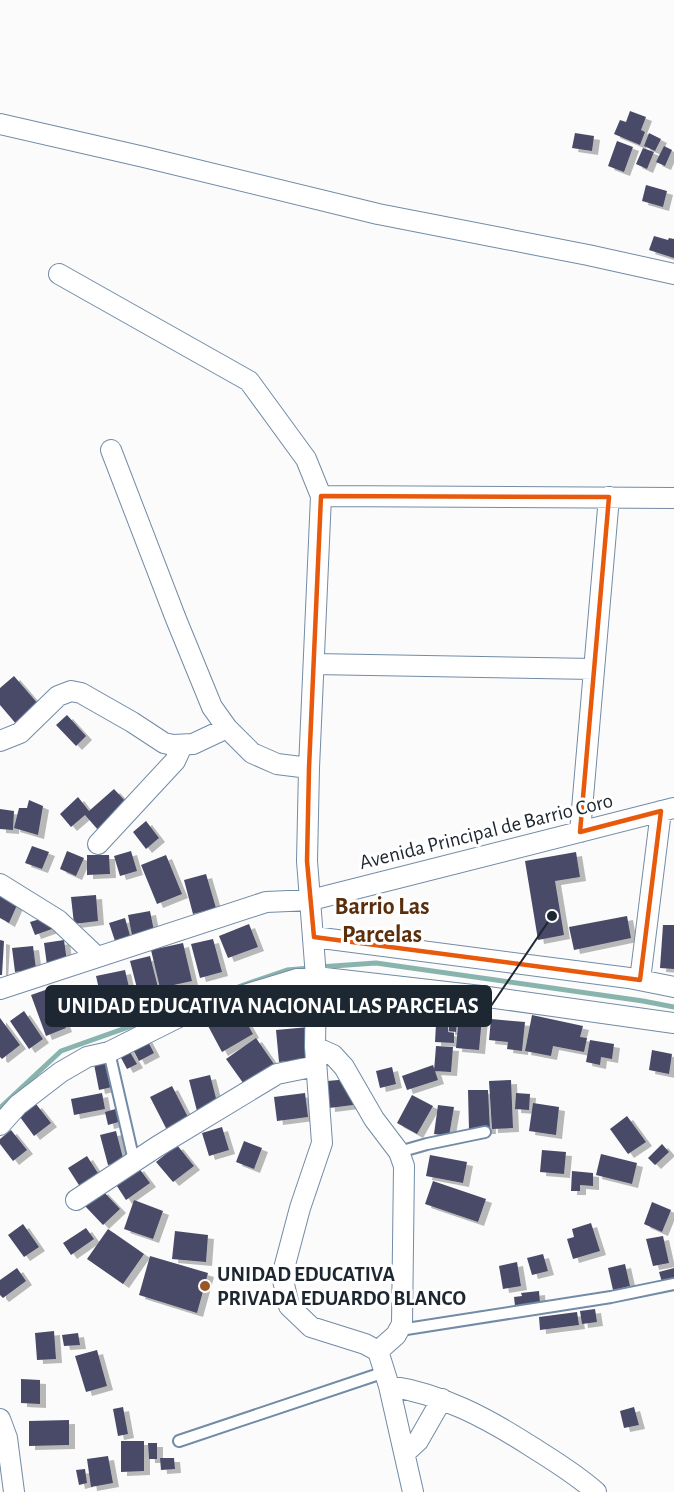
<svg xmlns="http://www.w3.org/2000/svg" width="674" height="1492" font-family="'Alegreya Sans',sans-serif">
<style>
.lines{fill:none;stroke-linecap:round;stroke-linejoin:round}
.stream{stroke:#89b4ae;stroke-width:5}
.building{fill:#494a67;filter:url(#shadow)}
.service-casing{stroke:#728ba6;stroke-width:14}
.minor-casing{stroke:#728ba6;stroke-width:22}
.service{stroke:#fff;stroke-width:10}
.minor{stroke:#fff;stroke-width:20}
.marked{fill:none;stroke:#e8590c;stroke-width:4.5;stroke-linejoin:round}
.poi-dot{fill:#9a5627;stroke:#fff;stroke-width:2}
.labels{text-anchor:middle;stroke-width:6;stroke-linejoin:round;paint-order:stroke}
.street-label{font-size:21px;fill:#1d2731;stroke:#fff}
.poi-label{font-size:21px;font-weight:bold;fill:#1d2731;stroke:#fff;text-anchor:start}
.quarter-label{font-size:24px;font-weight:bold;fill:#5a2d0b;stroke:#fff}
.leader{fill:none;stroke:#1d2731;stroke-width:2}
.callout-dot{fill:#1d2731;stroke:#fff;stroke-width:2}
.callout{fill:#1d2731;stroke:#1d2731;stroke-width:2}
.callout-label{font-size:22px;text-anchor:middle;font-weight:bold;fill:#fff}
</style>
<defs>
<filter id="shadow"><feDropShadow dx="6" dy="4" stdDeviation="0" flood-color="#0004"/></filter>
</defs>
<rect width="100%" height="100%" fill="#fbfbfb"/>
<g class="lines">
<path class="stream" d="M319 967 376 963 643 1001 674 1007
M238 987 287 970 310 968
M0 1108 61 1051 168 1013"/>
</g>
<path class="building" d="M630 111 646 117 641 130 645 132 640 145 614 134 620 120 626 122Z
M575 133 594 136 592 151 572 148Z
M649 133 661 139 655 151 644 146Z
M617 141 633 147 624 172 608 166Z
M664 146 672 150 665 166 656 162Z
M643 148 654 152 647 169 636 164Z
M646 185 667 191 663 207 642 201Z
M654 236 668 240 669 238 674 239V258L649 250Z
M14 676 39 705 17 725 0 705V688Z
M67 715 86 736 76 746 56 725Z
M114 789 128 804 99 831 85 815 71 827 60 814 78 797 89 811Z
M29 800 43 806 38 835 14 828 19 808H27Z
M0 809 14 811 13 830 0 829Z
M146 821 159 838 146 849 133 832Z
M32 846 49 852 42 869 25 863Z
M67 851 84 858 76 876 60 869Z
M131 851 137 871 120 876 114 856Z
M576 852 580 877 555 881 564 935 538 940 525 861Z
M87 855H109L110 874 87 875Z
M166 855 182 894 157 904 141 865Z
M206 874 216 908 193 914 184 880Z
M0 894 18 903 9 923 0 918Z
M96 895 98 921 74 924 71 897Z
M150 911 154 931 132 935 128 915Z
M627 916 631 938 574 950 569 927Z
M47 917 52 929 35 935 30 922Z
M125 918 131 939 116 944 109 923Z
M249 924 258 947 228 958 219 936Z
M663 925H674V969L660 968Z
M213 939 222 972 200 978 191 944Z
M0 940 4 941 2 975H0Z
M64 940 67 962 47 965 44 943Z
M183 943 192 981 160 988 151 950Z
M33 946 36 969 15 972 12 948Z
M150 956 159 991 139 996 130 961Z
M125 970 132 1000 103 1007 96 976Z
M51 988 66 1028 46 1036 31 995Z
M238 1007 253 1034 222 1052 207 1024Z
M24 1011 43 1039 29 1049 10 1021Z
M440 1014 458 1015 456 1032 449 1031V1024H439Z
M459 1015 482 1017 479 1050 456 1048Z
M532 1015 583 1026 580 1037 587 1038 584 1052 553 1046 551 1056 525 1051Z
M0 1018 20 1045 2 1059 0 1057Z
M491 1019 525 1022 522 1051 507 1049 508 1042 489 1040Z
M436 1024 448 1025V1032L454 1033V1043L435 1042Z
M309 1027 312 1059 279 1062 276 1030Z
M146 1038 154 1053 139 1061 131 1046Z
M256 1038 276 1067 246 1087 226 1059Z
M590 1040 614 1044 612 1059 601 1057 600 1065 586 1062Z
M436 1046 453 1047 451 1072 434 1071Z
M127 1047 137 1064 127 1069 118 1052Z
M652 1050 672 1054 669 1074 649 1070Z
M110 1061 116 1086 99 1090 94 1064Z
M433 1065 438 1080 407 1090 402 1076Z
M392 1067 396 1084 380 1088 376 1071Z
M210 1075 218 1106 197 1111 189 1080Z
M350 1079 353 1105 329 1108 327 1081Z
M511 1080 513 1128 492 1129 489 1081Z
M172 1086 190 1121 168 1132 150 1097Z
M468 1090H488L490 1130H469Z
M102 1093 105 1109 74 1115 71 1099Z
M305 1093 308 1117 277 1121 274 1097Z
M516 1093 530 1094 529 1110 515 1109Z
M412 1095 433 1106 417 1134 397 1123Z
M533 1103 559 1107 556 1135 529 1131Z
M36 1104 51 1123 34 1136 20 1117Z
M438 1105 454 1107 449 1136 434 1134Z
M119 1108 122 1121 108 1125 105 1112Z
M627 1116 646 1142 628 1154 610 1129Z
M222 1127 229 1150 209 1156 202 1133Z
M11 1130 27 1150 13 1161 0 1144V1139Z
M116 1131 124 1162 108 1165 100 1135Z
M244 1141 262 1148 254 1169 236 1162Z
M662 1144 669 1152 655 1165 648 1158Z
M177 1145 194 1166 173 1182 156 1162Z
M542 1150 566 1152 564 1174 540 1172Z
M601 1154 637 1163 632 1184 596 1175Z
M430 1155 467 1162 463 1183 426 1176Z
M87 1156 103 1181 84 1193 68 1168Z
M138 1167 150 1183 126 1200 115 1183Z
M572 1171 593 1173V1186L580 1185V1191H571Z
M433 1181 486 1199 478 1222 425 1204Z
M102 1190 120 1209 103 1225 85 1206Z
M134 1200 163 1211 153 1239 124 1229Z
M652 1202 671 1210 662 1232 644 1224Z
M591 1223 600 1251 573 1259 567 1239 574 1237 572 1229Z
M23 1224 39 1247 24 1257 8 1235Z
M86 1228 94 1239 71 1255 63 1243Z
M108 1229 144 1254 123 1284 87 1259Z
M175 1231 208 1235 206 1262 172 1259Z
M663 1236 669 1263 653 1266 646 1239Z
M543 1254 548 1271 532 1275 527 1258Z
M150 1256 208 1273 197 1313 139 1295Z
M517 1262 521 1286 503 1289 499 1266Z
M625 1264 630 1286 613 1290 608 1268Z
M17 1268 26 1281 3 1298 0 1295V1280Z
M674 1268V1278L662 1282 659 1272Z
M539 1291 540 1303 515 1306 514 1297 522 1296 521 1293Z
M595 1309 597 1322 582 1324 580 1311Z
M577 1312 579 1325 540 1330 539 1317Z
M54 1331 56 1359 37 1360 35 1333Z
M78 1333 80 1345 64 1346 62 1335Z
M97 1350 107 1386 86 1392 75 1356Z
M21 1379 40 1380V1404L21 1403Z
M123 1407 128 1434 118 1436 113 1409Z
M634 1407 639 1425 624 1428 620 1411Z
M69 1420V1445L29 1446V1421Z
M121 1441H144V1471L121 1472Z
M148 1443H157V1459H149Z
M108 1456 113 1483 91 1487 87 1459Z
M160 1458H174L175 1469 161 1470Z
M85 1469 87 1483 79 1485 76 1470Z"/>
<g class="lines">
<defs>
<path id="service" d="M109 1052 134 1161
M399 1152 427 1144 485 1132
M400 1330 611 1297 674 1284
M179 1441 385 1372"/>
<path id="minor" d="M0 124 144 157 378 214 588 255 674 274
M59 274 249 381 306 459 321 496 309 768 307 861 316 977 315 1047 322 1143 300 1208 282 1276 289 1306 311 1327 365 1344 378 1351 389 1386 413 1492
M111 450 176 619 212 707 227 728 252 753 277 764 309 768
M321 496 674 498
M314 664 594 669
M0 741 20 733 58 696 71 691 81 693 132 722 164 743 173 745 193 744 227 728
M580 832 609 497
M98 844 175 761 182 746
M0 884 58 920 97 957
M314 937 629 978 674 987
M640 980 661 811
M0 989 266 902 311 900 674 808
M315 1047 333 1055 344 1067 374 1119 399 1152 404 1166 402 1324 396 1335 378 1351
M0 1125 18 1105 61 1072 87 1057 109 1052 189 1012 297 979 316 977 481 996 674 1023
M76 1200 158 1146 277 1074 316 1066
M389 1386C442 1394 487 1418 532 1447 554 1461 576 1474 596 1492
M0 1419 7 1438 14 1492
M405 1453 418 1441 442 1399"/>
</defs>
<use href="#service" class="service-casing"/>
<use href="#minor" class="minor-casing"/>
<use href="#service" class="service"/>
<use href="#minor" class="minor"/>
</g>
<path class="marked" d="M321 496 609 497 580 832 661 811 640 980 314 937 307 861 309 768Z"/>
<circle class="poi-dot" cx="205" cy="1286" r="6"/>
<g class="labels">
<g class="street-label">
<text transform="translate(486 831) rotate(-14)" y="7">Avenida Principal de Barrio Coro</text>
</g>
<g class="poi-label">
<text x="217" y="1281">UNIDAD EDUCATIVA<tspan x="217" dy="24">PRIVADA EDUARDO BLANCO</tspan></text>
</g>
<g class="quarter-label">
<text x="382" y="914">Barrio Las<tspan x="382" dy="28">Parcelas</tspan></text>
</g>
</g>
<path class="leader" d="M552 916L491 1006"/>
<circle class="callout-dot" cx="552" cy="916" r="6"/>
<rect class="callout" x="46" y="986" width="445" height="40" rx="6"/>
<g class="callout-label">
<text x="268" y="1013">UNIDAD EDUCATIVA NACIONAL LAS PARCELAS</text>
</g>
</svg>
